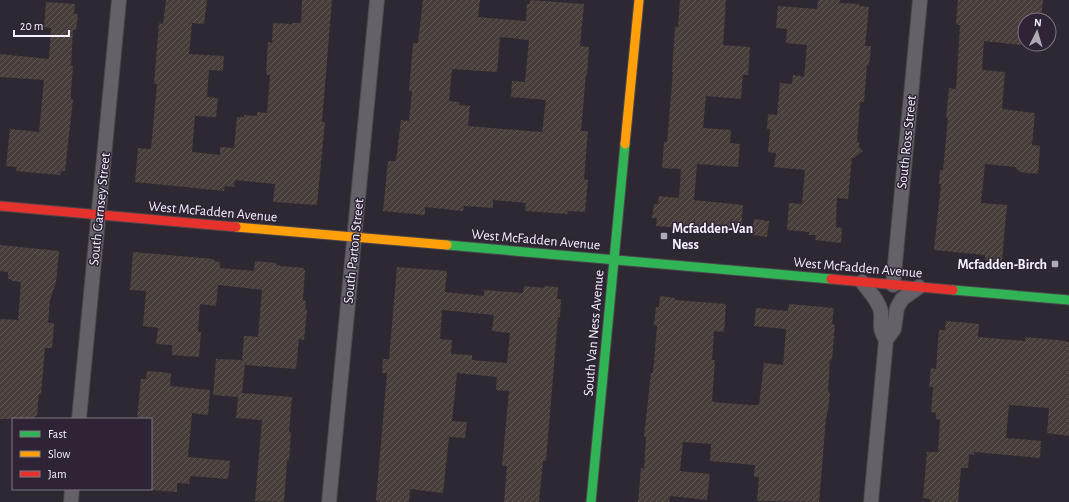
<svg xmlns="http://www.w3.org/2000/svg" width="1069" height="502" font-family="'Alegreya Sans',sans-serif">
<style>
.building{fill:url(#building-hatch);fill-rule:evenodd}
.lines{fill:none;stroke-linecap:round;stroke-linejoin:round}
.street-casing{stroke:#4b464e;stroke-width:16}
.fast-casing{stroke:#4b464e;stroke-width:11}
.slow-casing{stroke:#4b464e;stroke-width:11}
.jam-casing{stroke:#4b464e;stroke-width:11}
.street{stroke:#646168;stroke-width:14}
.fast{stroke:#30b455;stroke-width:9}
.slow{stroke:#ff9f0a;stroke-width:9}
.jam{stroke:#e5322d;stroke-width:9}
.poi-dot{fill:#b0aab5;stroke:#2e2435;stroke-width:1.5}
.labels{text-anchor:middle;stroke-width:3;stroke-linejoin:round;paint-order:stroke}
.street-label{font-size:14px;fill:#f6f0fc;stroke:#2e2435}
.poi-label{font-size:14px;font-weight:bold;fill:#f6f0fc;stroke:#2e2435;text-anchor:start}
</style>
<defs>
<pattern id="building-hatch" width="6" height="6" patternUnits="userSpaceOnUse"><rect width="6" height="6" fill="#473d3a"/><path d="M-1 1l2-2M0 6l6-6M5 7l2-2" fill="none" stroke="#625957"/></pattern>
</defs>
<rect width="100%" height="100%" fill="#2d2831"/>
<path class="building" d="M166 0H207L204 24 192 23 189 54 224 56 223 71 209 70 207 97 218 98 216 117 195 116 192 152 220 155V147L234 148 237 117H244V115L257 116V112L267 113 270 75H267V73H266L268 42 272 43 273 23 292 24V23H301L302 0H332L322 122H325L317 205 273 202 275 184 235 180 234 187 225 186 224 191 135 182 138 148 151 149 157 84H154L159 23 163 24Z
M423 0H480L478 17 526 21 527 4H530V0L584 4 580 46 589 47 587 75 586 74 581 131H588L584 179 588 180 585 212 568 211 567 214 525 211 526 203 493 200V208L464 206 463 211 425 207V215L383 211 388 161H396L401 120 409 121 412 91H409L413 43H418ZM500 37 529 40 525 82 512 81 511 97 546 100 542 132 468 126 470 106 459 105 460 102 449 101 452 69 497 72Z
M680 0H726L723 45 750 47 748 75H743L741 99 706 96 703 128 731 130 730 143 740 144 738 167 697 164 694 200 743 205 741 230 709 227 708 233 692 231 693 229 656 226 657 218H652L654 204H658L659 196 679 198 681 169 662 168 664 142H667L673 72H672L675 27H678Z
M818 0H840L839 3 859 4V6L869 7 865 46H871L869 65H867L864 102H860L857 142H859V147L863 151 854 158H852L848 199 837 198 836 227 842 228 841 243 815 240 816 235H809V232L787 230 789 203 802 204 805 170 774 167 776 153 768 152 770 129H767L768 114 777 115 780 83 792 84 793 75 804 77 807 45 786 43 787 29 776 28 778 6 817 9Z
M958 0H1043L1041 20H1025V43H1021V45L984 41 982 70 1005 72 1002 109 1035 113 1032 145 1040 146 1038 174 1019 172V170L1016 169V167L985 164 981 203 1007 205 1002 261 985 260V255L934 250 941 184H939L940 170H943L948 118H946L949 88 956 89 960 25 956 24Z
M46 2 75 4 74 14H78L76 30H73L71 66H73L71 91V99H73L65 171H61L60 175 16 171 17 167 6 166 10 129 39 132 44 80 0 77V54L49 59 51 28 44 27Z
M754 219 769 221 767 237 752 235Z
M0 245 59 251 56 282 50 300 48 323H54L52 348H45L41 394H39L37 416H35L34 419H0V319L18 320 21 282 12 281V280L8 279V272L0 271Z
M133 252 214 259V261L220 262V268L254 271 255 261 276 263V265H279V266L304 268V270H305L303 300 306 301 305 309 307 310 304 340 299 339 296 369 245 365 242 393 292 397 289 432H291L289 461 287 460 284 502 255 501 262 420 236 418 238 397 213 395 216 359 242 360 244 336 258 337 262 290 218 285 216 306 200 304 198 332H201L199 357 172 355V345L156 344 158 328 143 326 146 291 130 290Z
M397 267 447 271 445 292 484 296V290L523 293 524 286 544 288V286L558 287 557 299H561L560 317H558L546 461H543L539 502H504L507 466H502L509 391 496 390 497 377 457 373 452 421 467 422 465 438 449 437 443 493 410 489 409 502H377V500H376L387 373H382L383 359H389ZM442 310 494 315 492 331 510 333 507 363 472 360V355L451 354 452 340 440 339Z
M660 296 675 298V300L726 304 724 332 714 331 712 360H715L712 401 714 402 750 405H759L764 363 783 365 786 329 754 326 756 308 788 311 789 304 834 308 832 324 835 325 832 360 830 359 828 391 830 393 828 410 826 418 819 502 757 501 759 477H754L755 465 710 461 711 444 683 442 680 471 710 474 707 500 670 496 669 502H638L641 468 644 469 646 437H644L651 373H653L657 326 654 325 656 307H659Z
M946 321 979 324 978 337 1025 341V337L1066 341V342H1069V436L1047 433 1049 408 1009 405 1006 438 1041 441 1040 458 974 452V455L969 454 968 468H961L958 502H930V499L923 498 927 452H938L940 420 936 419V413L931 412 933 387H929L931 368 936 369 939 330H945Z
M147 371 171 373 170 386 210 390 208 415 192 413 188 457 230 461 228 479 190 476 189 484 177 483V492L151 490V419H137L141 379H146Z"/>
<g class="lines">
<defs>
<path id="street" d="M862 282C869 291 879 301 881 312 882 326 878 326 886 340
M893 285 920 0
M79 419 119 0
M71 502 72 489
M329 502 377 0
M871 502 886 340 894 329 897 308 902 299 919 287"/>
<path id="fast" d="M447 245 831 279
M953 290 1069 300
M591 502 625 144"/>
<path id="slow" d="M625 144 639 0
M236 227 447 245"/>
<path id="jam" d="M0 206 236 227
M831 279 953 290"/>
</defs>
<use href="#street" class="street-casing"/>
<use href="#fast" class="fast-casing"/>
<use href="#slow" class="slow-casing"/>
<use href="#jam" class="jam-casing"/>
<use href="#street" class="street"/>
<use href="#fast" class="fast"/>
<use href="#slow" class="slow"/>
<use href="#jam" class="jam"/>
</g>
<g class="poi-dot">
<rect x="660" y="232" width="8" height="8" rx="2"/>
<rect x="1051" y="260" width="8" height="8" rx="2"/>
</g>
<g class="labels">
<g class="street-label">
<text transform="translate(906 142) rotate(-84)" y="5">South Ross Street</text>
<text transform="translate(99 209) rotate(-84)" y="5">South Garnsey Street</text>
<text transform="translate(213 211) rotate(5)" y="5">West McFadden Avenue</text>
<text transform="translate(536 239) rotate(5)" y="5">West McFadden Avenue</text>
<text transform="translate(353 251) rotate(-84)" y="5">South Parton Street</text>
<text transform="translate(858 267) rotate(5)" y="5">West McFadden Avenue</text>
<text transform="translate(593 333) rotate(-85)" y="5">South Van Ness Avenue</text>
</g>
<g class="poi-label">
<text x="672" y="233">Mcfadden-Van<tspan x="672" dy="16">Ness</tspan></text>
<text x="1047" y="269" text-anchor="end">Mcfadden-Birch</text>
</g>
</g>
<rect x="12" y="418" width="140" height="72" fill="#2e2435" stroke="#7e7685"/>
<rect x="20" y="431" width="20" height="6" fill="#30b455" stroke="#7e7685"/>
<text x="48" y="438" font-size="12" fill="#f6f0fc">Fast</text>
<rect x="20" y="451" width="20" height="6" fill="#ff9f0a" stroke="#7e7685"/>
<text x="48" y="458" font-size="12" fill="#f6f0fc">Slow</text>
<rect x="20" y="471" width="20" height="6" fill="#e5322d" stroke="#7e7685"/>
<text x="48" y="478" font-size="12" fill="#f6f0fc">Jam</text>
<g transform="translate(1037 32) rotate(5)"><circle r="19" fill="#2e2435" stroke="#7e7685"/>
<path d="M0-3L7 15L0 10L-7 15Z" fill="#b0aab5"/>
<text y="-6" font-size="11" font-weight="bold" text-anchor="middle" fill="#f6f0fc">N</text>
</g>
<path d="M14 30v6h55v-6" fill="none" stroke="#f6f0fc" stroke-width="2"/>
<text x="20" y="30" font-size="12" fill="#f6f0fc" stroke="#2e2435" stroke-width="3" paint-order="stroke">20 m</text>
</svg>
